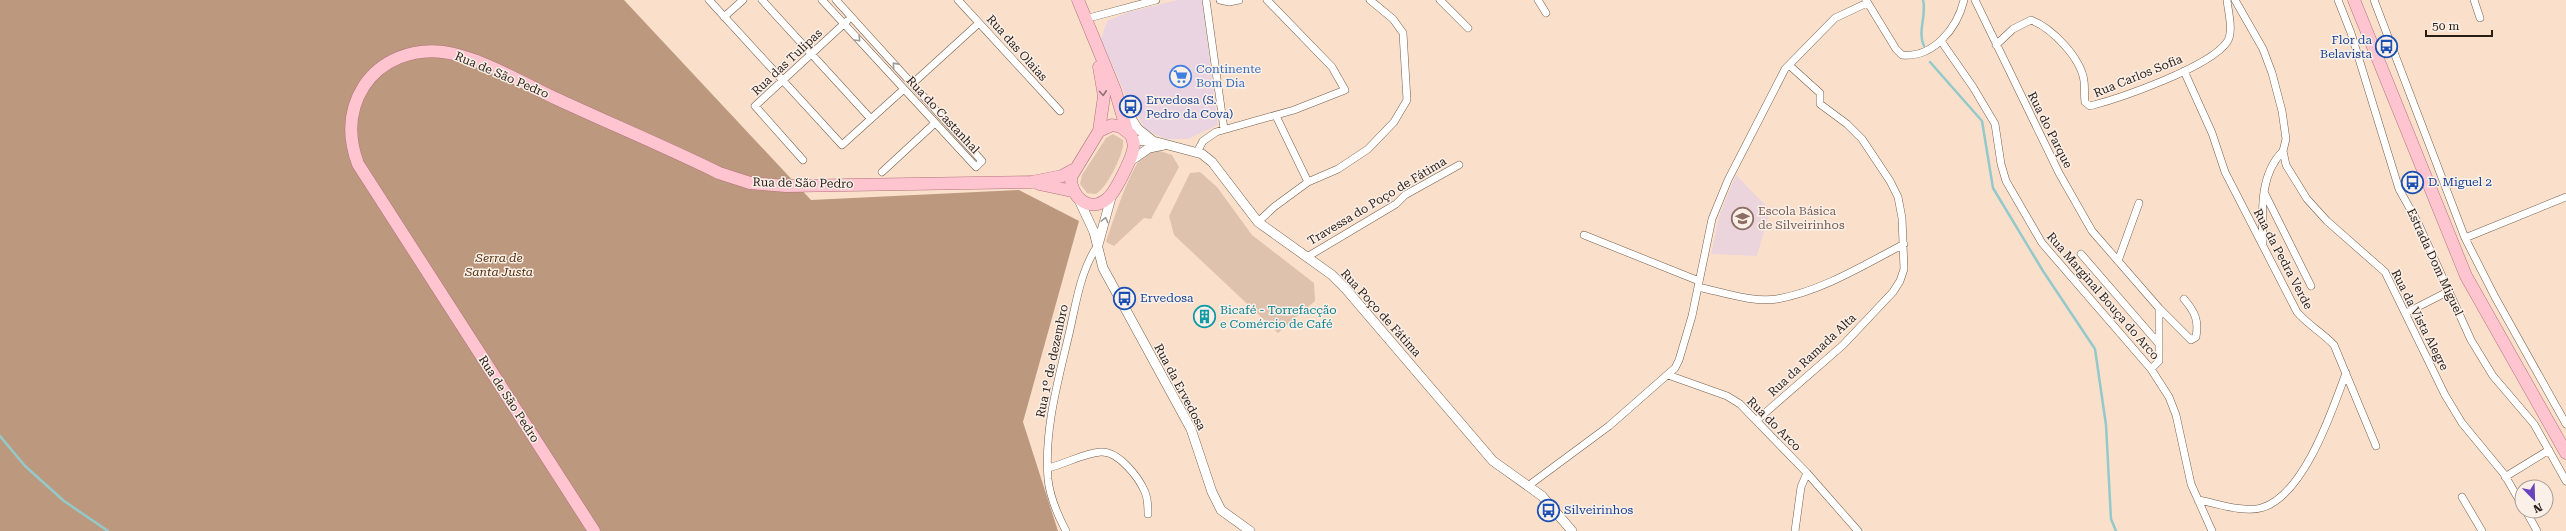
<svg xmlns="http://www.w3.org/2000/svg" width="2566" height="531" font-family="'Roboto Serif',serif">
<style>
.commercial{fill:#ead4e1}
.education{fill:#ecd4dd}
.green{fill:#dec2ad}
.forest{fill:#bc997e}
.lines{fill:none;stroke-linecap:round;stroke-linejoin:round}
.stream{stroke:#93c9ca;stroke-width:2.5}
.minor-casing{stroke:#745e4c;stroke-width:8}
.tertiary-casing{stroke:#745e4c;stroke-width:10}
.primary-casing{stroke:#b3727b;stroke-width:13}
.minor{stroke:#fff;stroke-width:7}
.tertiary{stroke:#fff;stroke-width:9}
.primary{stroke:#fec5d0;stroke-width:12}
.oneway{stroke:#9e9a97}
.oneway2{stroke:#937274}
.labels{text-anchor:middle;stroke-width:3;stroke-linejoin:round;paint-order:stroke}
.transit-label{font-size:12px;fill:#164399;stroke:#fbf0e8;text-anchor:start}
.street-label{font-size:12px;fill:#281e17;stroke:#fbf0e8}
.shop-label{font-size:12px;fill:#366cbe;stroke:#fbf0e8;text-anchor:start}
.education-label{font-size:12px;fill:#785e54;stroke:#fbf0e8;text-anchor:start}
.park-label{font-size:12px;font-style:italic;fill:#522f0d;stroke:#fbf0e8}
.culture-label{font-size:12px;fill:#0d838f;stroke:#fbf0e8;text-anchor:start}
</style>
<rect width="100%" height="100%" fill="#fae0cb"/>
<path class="commercial" d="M1178 0H1202L1218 125 1188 139H1166L1146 130 1125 94 1101 39 1107 21 1129 12Z"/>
<path class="education" d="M1736 175 1770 210 1757 256 1711 254 1720 213Z"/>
<path class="green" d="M1113 134 1123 140C1126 150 1106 191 1095 194L1087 193 1080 184 1082 175 1106 138Z
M1157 150 1172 155 1179 167 1151 219 1144 218 1114 246 1106 242C1112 224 1131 164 1145 154 1148 152 1153 151 1157 150Z
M1200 172 1217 187 1252 235 1314 283 1315 301 1278 333 1174 235 1169 216 1190 173Z"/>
<path class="forest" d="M0 0H624L811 200 1019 190 1079 221 1023 422 1058 531H0Z"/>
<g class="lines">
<path class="stream" d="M1923 0C1927 15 1917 32 1924 46
M1930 62 1982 121 1993 188 2043 271 2095 349 2106 425 2111 519 2116 531
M0 436 25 466 64 501 108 531"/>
<defs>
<path id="minor" d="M709 0 842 145 904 89
M762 0 871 119
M822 0 976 167 982 161 836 0
M958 0 1060 111
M1206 0 1224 129
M1220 0 1229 2 1239 0
M1440 0 1468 28
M1538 0 1546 13
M1866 0 1896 49 1902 55C1933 58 1957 29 1964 0
M1975 0 2059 173 2092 231 2159 308V361L2151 369
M2235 0 2263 49 2272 73 2282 111 2286 139 2283 151 2286 165 2307 199 2327 221 2385 272 2445 395 2462 423 2504 474 2522 505
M2338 0 2351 33 2399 189 2418 223 2471 340 2493 376 2534 424 2566 481
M2374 0 2465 238 2495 297 2566 424
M2474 0 2480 18
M724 17 743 0
M1085 19 1156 0
M1941 41 1973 87 1995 124 2001 164 2006 181 2042 243 2151 369 2169 397 2176 415 2191 484 2212 531
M1996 45 2013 29 2031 20C2052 28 2081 58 2084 81 2085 88 2084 95 2085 102L2090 106C2121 98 2210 67 2227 42 2234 32 2228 11 2227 0
M2184 71 2212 133 2225 172 2297 312C2308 325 2323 333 2334 345L2376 446
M912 84 979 23
M1276 116 1308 182
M1197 152 1203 141 1216 132 1294 110 1345 90 1332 67 1267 0
M803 160 755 106 847 21
M882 172 935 123
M2264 192 2311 286
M1258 222 1274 207 1308 182 1338 169 1368 149 1394 122 1407 100 1403 33 1393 19 1370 0
M1584 235 1699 281
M2465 238 2566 197
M2263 243C2262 212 2259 175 2283 151
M2081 254 2159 344
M1307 257 1396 204 1405 195 1459 165
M2118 261 2139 203
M1698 287C1722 292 1753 303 1777 299 1822 291 1864 265 1904 244
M2159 308 2191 340 2196 337C2199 320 2195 312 2184 299
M2406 313 2449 291
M1668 375 1727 396 1740 404 1807 473 1858 531
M1757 420 1843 345 1893 292 1900 281 1904 269 1902 218 1898 197 1890 181 1862 139 1847 124 1820 104V93L1789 65
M1048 468C1065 464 1084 453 1101 452 1119 451 1139 478 1145 492 1148 499 1148 507 1148 514
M2505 477 2549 450
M1528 486 1609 426 1675 368 1679 360 1692 316 1712 219 1728 180 1785 69 1835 18 1867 3
M2462 497 2482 531
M2198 500C2216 503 2243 513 2261 508 2304 496 2332 411 2346 373
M2526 511 2537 531
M1066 531C1057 514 1050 498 1048 479 1044 430 1058 381 1069 334 1076 304 1080 271 1098 245
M1795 531 1801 487 1807 473"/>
<path id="tertiary" d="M1123 106 1138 129 1153 141
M1133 140 1153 141 1202 154 1212 162 1258 222 1332 275 1345 288 1493 461 1542 496 1572 531
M1129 162 1149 148 1164 145
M1079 200 1094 232 1103 268 1191 429 1212 492 1221 510 1250 531
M1098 245 1112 194"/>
<path id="primary" d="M1078 0 1115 90 1127 131
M2354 0 2466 276 2566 453
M1112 125 1121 127 1131 135C1133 140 1135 145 1133 150 1131 160 1115 193 1107 199 1089 214 1070 196 1071 177L1099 131Z
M1099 131 1104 96 1099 67
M1039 184 1072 191
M594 531 358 164C348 137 348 111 364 86 381 60 413 48 443 52 477 56 525 84 557 99 611 124 666 147 719 173L750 183 786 186 1032 182 1062 176 1073 170"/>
</defs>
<use href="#minor" class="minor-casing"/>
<use href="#tertiary" class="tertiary-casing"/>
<use href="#primary" class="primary-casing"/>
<use href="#minor" class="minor"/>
<use href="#tertiary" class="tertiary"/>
<use href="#primary" class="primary"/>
</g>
<defs><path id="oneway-chevron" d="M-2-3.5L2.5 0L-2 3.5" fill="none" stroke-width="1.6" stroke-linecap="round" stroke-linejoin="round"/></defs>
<g class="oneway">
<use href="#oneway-chevron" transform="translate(858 39) rotate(47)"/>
<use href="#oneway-chevron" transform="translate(895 65) rotate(-132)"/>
<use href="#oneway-chevron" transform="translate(1105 220) rotate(-76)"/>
</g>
<use class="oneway2" href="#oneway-chevron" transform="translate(1103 93) rotate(86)"/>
<defs>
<symbol id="bus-ring" viewBox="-11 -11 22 22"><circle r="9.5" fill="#fbf0e8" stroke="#1a4fb4" stroke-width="1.5"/><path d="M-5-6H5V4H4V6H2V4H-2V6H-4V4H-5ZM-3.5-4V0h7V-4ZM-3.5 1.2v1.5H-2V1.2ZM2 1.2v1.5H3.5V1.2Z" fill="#1a4fb4"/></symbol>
<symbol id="supermarket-ring" viewBox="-11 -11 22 22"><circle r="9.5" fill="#fbf0e8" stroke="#3f7fe0" stroke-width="1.5"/><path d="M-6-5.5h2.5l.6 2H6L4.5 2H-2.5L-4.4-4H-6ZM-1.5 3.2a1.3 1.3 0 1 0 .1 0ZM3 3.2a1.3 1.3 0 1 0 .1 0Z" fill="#3f7fe0"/></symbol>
<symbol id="school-ring" viewBox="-11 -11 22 22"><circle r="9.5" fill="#fbf0e8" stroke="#8d6e63" stroke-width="1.5"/><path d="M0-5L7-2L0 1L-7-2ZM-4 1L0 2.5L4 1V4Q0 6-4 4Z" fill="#8d6e63"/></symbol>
<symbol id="building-ring" viewBox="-11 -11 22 22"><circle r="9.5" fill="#fbf0e8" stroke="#0f9aa8" stroke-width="1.5"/><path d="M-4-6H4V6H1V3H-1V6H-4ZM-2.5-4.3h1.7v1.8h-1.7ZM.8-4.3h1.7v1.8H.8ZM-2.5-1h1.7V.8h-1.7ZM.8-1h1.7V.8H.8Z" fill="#0f9aa8"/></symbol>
</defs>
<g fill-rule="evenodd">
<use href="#bus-ring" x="2374" y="34" width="25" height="25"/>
<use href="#supermarket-ring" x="1168" y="64" width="25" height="25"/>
<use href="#bus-ring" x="1118" y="94" width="25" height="25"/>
<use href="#bus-ring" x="2400" y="170" width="25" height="25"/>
<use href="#school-ring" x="1730" y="206" width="25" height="25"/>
<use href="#bus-ring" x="1112" y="286" width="25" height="25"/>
<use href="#building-ring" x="1192" y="304" width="25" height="25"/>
<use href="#bus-ring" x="1536" y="498" width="25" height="25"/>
</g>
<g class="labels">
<g class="transit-label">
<text x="2372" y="44" text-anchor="end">Flor da<tspan x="2372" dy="14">Belavista</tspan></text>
<text x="1146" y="104">Ervedosa (S.<tspan x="1146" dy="14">Pedro da Cova)</tspan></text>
<text x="2428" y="186">D. Miguel 2</text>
<text x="1140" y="302">Ervedosa</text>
<text x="1564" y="514">Silveirinhos</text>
</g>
<g class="street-label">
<text transform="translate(1017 48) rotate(48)" y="4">Rua das Olaias</text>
<text transform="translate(787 62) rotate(-43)" y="4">Rua das Tulipas</text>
<text transform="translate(502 75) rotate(23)" y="4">Rua de São Pedro</text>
<text transform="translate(2138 76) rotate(-22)" y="4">Rua Carlos Sofia</text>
<text transform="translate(943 115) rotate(47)" y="4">Rua do Castanhal</text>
<text transform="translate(2050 130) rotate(63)" y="4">Rua do Parque</text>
<text transform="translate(803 183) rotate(1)" y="4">Rua de São Pedro</text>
<text transform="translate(1377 201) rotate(-31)" y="4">Travessa do Poço de Fátima</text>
<text transform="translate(2283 259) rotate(62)" y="4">Rua da Pedra Verde</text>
<text transform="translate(2435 262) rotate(65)" y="4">Estrada Dom Miguel</text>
<text transform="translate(2103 296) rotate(49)" y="4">Rua Marginal Bouça do Arco</text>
<text transform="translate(1381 313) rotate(48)" y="4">Rua Poço de Fátima</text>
<text transform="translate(2420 320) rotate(63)" y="4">Rua da Vista Alegre</text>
<text transform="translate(1812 355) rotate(-43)" y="4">Rua da Ramada Alta</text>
<text transform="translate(1052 361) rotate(-78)" y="4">Rua 1º de dezembro</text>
<text transform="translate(1180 387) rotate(62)" y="4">Rua da Ervedosa</text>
<text transform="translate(509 399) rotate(57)" y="4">Rua de São Pedro</text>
<text transform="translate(1774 424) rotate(45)" y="4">Rua do Arco</text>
</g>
<g class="shop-label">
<text x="1196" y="73">Continente<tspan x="1196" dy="14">Bom Dia</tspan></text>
</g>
<g class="education-label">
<text x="1758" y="215">Escola Básica<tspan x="1758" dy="14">de Silveirinhos</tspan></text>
</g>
<g class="park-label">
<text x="499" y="262">Serra de<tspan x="499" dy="14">Santa Justa</tspan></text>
</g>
<g class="culture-label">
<text x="1220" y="314">Bicafé - Torrefacção<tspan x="1220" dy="14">e Comércio de Café</tspan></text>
</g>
</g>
<g transform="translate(2534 499) rotate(157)"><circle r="19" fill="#fbf0e8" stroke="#a79c94"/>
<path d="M0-3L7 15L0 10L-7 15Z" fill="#6843bc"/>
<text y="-6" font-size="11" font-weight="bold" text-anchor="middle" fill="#281e17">N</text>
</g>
<path d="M2426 30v6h66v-6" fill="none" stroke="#281e17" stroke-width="2"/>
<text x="2432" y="30" font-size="12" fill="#281e17" stroke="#fbf0e8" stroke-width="3" paint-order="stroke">50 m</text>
</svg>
